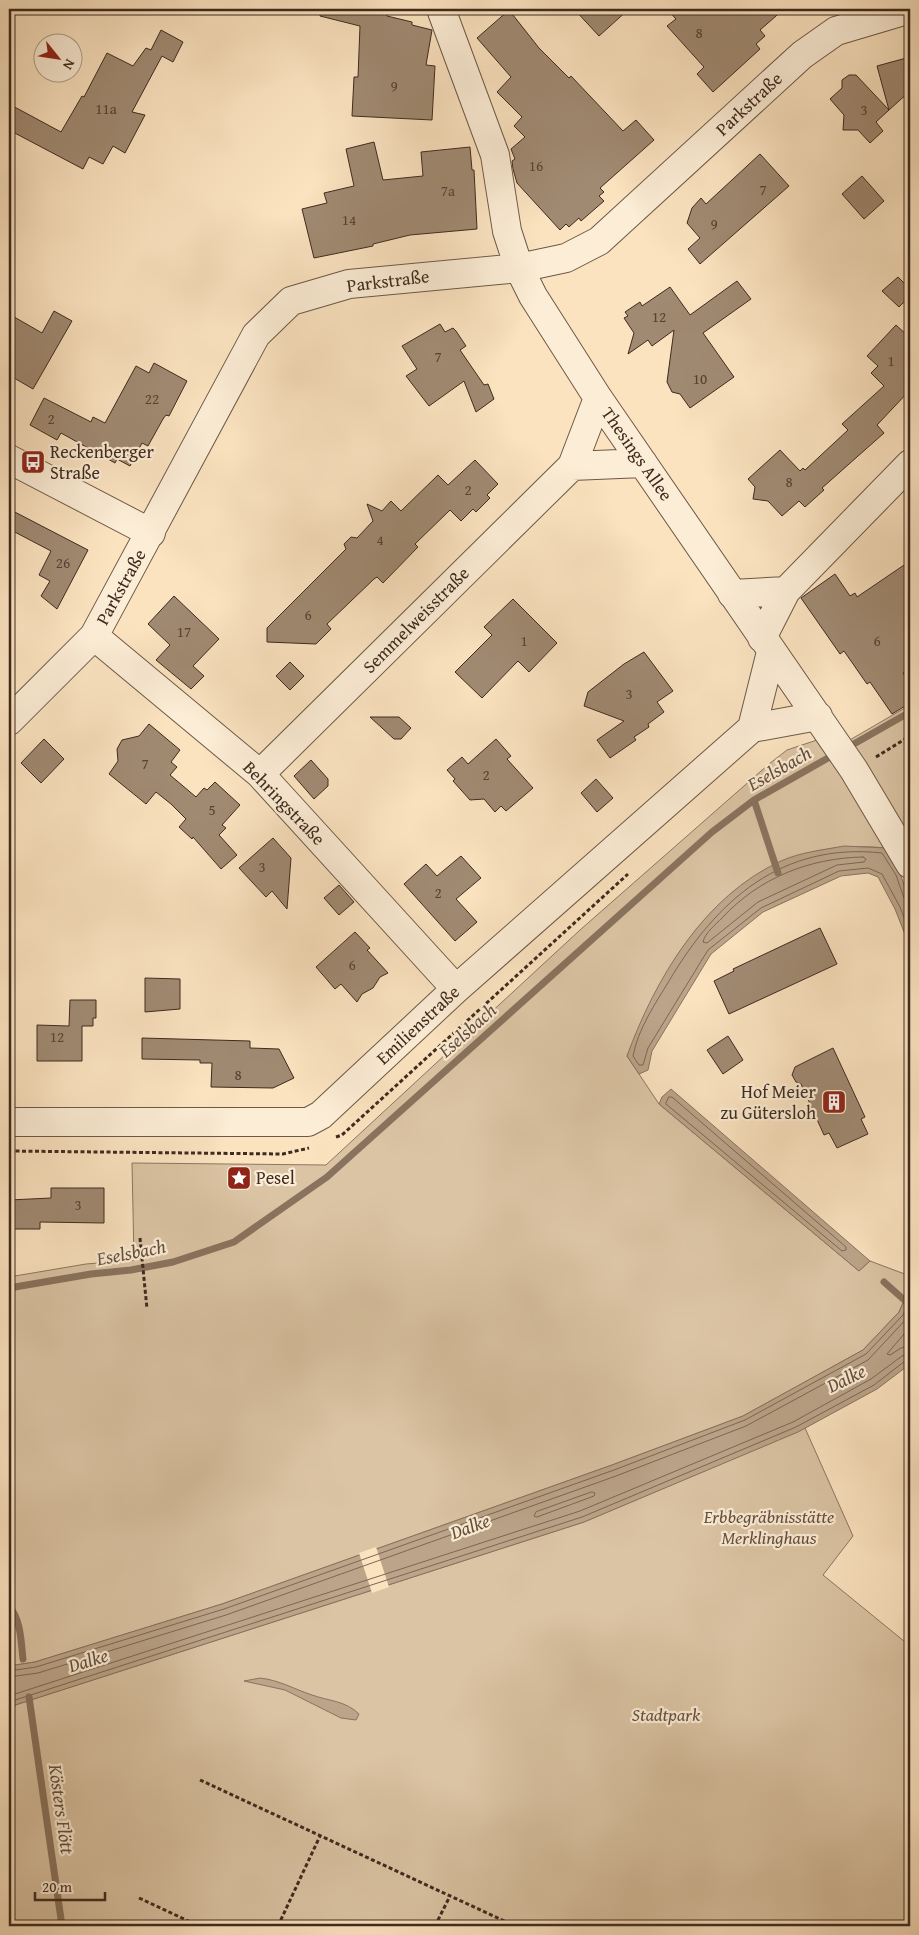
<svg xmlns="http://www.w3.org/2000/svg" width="919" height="1935" font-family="'Gentium Book Plus',serif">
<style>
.green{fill:#dbc4a4;stroke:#8c7761}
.water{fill:#bba489;stroke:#89735e}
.pier{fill:#fbe3c0}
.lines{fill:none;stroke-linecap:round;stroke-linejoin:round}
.shore{stroke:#7c6754;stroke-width:1}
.stream{stroke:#89735e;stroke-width:7}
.building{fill:#a08a72;stroke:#3e2a1e}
.minor-casing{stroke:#6d5846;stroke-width:30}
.path{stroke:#3e2a1e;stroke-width:3;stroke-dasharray:4 2.5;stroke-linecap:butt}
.minor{stroke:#fcedd6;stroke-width:28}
.labels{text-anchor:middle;stroke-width:4.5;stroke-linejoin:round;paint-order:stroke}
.number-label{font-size:15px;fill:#564233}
.street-label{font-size:18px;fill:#3e2a1e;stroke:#fcedd6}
.poi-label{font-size:18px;fill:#3e2a1e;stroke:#fcedd6;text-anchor:start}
.park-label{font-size:18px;font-style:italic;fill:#655040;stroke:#fcedd6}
.water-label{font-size:19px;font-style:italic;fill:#644f3e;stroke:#fcedd6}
</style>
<rect width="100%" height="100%" fill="#fbe3c0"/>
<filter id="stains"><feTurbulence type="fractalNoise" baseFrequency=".004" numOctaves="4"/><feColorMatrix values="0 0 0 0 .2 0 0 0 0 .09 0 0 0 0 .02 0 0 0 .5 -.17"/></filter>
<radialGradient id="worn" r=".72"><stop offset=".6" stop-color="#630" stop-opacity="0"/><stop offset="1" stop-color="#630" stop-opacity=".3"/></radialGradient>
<path class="green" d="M910 705V838L848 741Z
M817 740 853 790 886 848C780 837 710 894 661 983 648 1007 638 1032 627 1056L659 1104 859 1271 870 1261 910 1276V1287L899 1312 863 1350 743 1416 612 1465 222 1604 35 1662 9 1666V1277L86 1264 134 1260 132 1163 326 1165 580 930 769 764 787 750Z
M805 1428 853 1536 823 1575 910 1646V1912L904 1926H9V1707L584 1522Z"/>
<path class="water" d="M844 846 886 848 900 873 910 903V947L895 909 878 877 868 873 841 876 763 912 711 954 652 1051 648 1070 639 1074 627 1056C655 979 704 896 781 861 801 852 823 850 844 846Z
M671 1089 870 1261 859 1271 659 1104 662 1097Z
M910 1287V1364L877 1389 798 1432 584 1522 9 1707V1666L35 1662 222 1604 612 1465 743 1416 863 1350 899 1312Z
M260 1678C279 1680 294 1689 312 1695 329 1701 346 1701 359 1714L356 1720 341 1718 285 1690 244 1681Z"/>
<path class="pier" d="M376 1547 389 1587 372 1593 359 1553Z"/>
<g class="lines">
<path class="shore" d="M863 857 866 859 864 862 837 865 758 902 707 943 703 942C705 933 715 925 722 918 759 878 809 858 863 857Z
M910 901 904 898 896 875 882 853C782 842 717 900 669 981 655 1004 638 1029 633 1056L639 1065H643L648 1048 708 950 761 908 839 871 868 868 882 874 900 907 910 933
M669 1097H672L846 1247V1250L842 1251 666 1104Z
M910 1327 887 1354 890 1355 901 1348 910 1346
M592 1492 595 1493 594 1496 537 1517 534 1516 536 1512Z
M9 1671 36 1667 224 1609 614 1470 745 1420 866 1354 903 1315 910 1299
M9 1677 38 1673 226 1615 616 1476 746 1426 868 1360 910 1315
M9 1696 580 1511 793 1422 871 1379 902 1356 910 1354
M9 1702 582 1517 796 1427 874 1385 905 1361 910 1360"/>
<path class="stream" d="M845 749 910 712
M754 800 778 873
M884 1282 910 1305
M9 1288 91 1274 131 1270 173 1262 234 1242 327 1177 712 832 754 800 835 754
M9 1606C21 1619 21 1642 23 1659
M29 1697 62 1926"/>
</g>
<path class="building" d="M321 9H389L387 16 412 22V25L432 30 426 65 435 66 432 120 352 116 354 77H358L360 26 320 16Z
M574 9H629L599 36Z
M667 9H784L760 30 765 36 756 44 760 49 713 92 697 74 704 67 667 26 676 19Z
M509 10 539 48 569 78 571 76 623 131 636 120 654 140 600 188 604 192 599 196 604 201 581 221 579 218 569 227 566 224 560 230 517 183 513 169 512 161 515 159 511 149 525 137 514 126 522 117 497 92 511 77 477 38Z
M161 30 183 42 173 62 162 56 132 112 145 115 125 153 113 146 103 164 89 157 83 169 9 130V104L61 132 82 96 84 97 107 53 133 66 146 48 151 50Z
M910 57V91L889 110 877 66Z
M849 75H856L889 110 876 122 883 131 870 143 858 130H843L844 115 830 99 842 88V80Z
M374 142 383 180 423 176 421 152 470 147 472 170H474L477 229 410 235 373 244V246L314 258 302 209 327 203 324 193 354 186 346 149Z
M760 154 789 186 700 264 688 249 700 238 687 223 692 208 701 198 706 204Z
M862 176 884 201 864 219 842 194Z
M898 277 910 289V296L899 307 882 291Z
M737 281 751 299 703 333 734 377 690 408 680 394 672 392 667 382 674 330 652 346 648 340 628 354 634 333 624 318 628 316 625 312 640 302 642 306 670 287 690 315Z
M54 311 72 321 33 389 9 375V314L42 333Z
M440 324 445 332 453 328 456 331 466 346 460 350 484 385 488 384 494 399 476 412 464 381 429 406 406 376 417 369 402 346Z
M896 325 910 338V390L877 425 884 433 822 488 824 490 805 507 799 501 782 516 768 501 753 499 755 487 748 479 780 450 800 471 803 468 805 470 848 430 842 424 884 386 871 373 878 366 867 356Z
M154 363 187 381 169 416 166 415 163 419 148 446 142 443 130 466 117 459 115 463 61 433 57 440 30 425 44 398 91 422 93 417 105 423 136 366 149 373Z
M475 460 498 484 487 495 490 498 476 512 473 509 461 521 450 510 415 544 418 547 383 583 377 577 374 579 327 624 331 629 316 644 267 642V628L346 549 344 544 351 537 357 538 373 521 367 504 382 511 391 501 401 511 438 475 448 485Z
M9 509 88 550 57 609 41 596 50 581 39 575 51 551 9 529Z
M910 561V668L903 673 910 684V703L892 714 870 682 867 684 844 651 840 654 801 598 835 574 850 596 855 593 857 597Z
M174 596 219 639 193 666 204 676 191 689 156 660 170 645 148 624Z
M513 599 557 643 529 672 518 661 482 698 455 672 492 635 484 627Z
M644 652 673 691 657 702 664 712 648 724 649 727 634 737 636 740 610 758 597 740 624 721 584 706 588 692 624 664Z
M290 662 304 676 290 690 276 676Z
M370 717H399L411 728 401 739H394Z
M149 724 180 750 171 762 177 767 170 775 196 797 204 788 207 790 215 782 240 805 222 825 226 828 219 835 237 855 221 869 193 837 192 839 179 827 186 819 171 804 156 792 146 804 109 774 118 761 117 749 122 740 139 736Z
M44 739 64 759 41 783 21 763Z
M496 739 511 756 507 759 533 788 506 811 501 806 495 812 484 799 470 800 453 781 455 779 447 770 462 757 468 764Z
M311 760 328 779V786L314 799 294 776Z
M596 779 613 798 597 812 581 793Z
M273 838 291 858 287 909 272 891 266 897 239 868Z
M461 856 481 878 456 899 477 922 455 941 404 884 426 864 437 876Z
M339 885 354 902 339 915 324 898Z
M820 928 837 964 729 1014 714 981 734 971 733 969Z
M355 932 370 948 367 950 388 973 380 977 373 988 362 994 357 1002 341 984 335 989 316 967Z
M145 978 180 979V1009L145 1012Z
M70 1000H96V1018H93V1026H82V1061H37V1025L69 1026Z
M728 1036 743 1060 723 1074 707 1050Z
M142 1038 250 1041V1048L279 1049 294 1078 273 1088 211 1087 212 1063H200V1060L142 1059Z
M833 1048 865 1117 861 1119 868 1134 837 1148 829 1133 824 1135 801 1084 796 1082 792 1075 795 1067Z
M51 1188H104V1223L40 1222V1229H9V1200L51 1198Z"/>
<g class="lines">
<defs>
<path id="minor" d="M441 9 495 155 507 231 519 268 533 296 598 398 854 770 910 864
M9 459 151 533
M572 466 643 463
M732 594 786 591
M94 636 260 774 456 989
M762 638 786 591 910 464
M9 721 94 636 256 335 291 301 349 284 519 268 566 258 599 241 802 55 836 31 910 9
M752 728 771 652
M260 774 572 466 598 398
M9 1122H308L321 1115 456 989 752 728 818 716"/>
</defs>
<use href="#minor" class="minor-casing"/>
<path class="path" d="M876 757 910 736
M336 1137 342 1135 628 874
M9 1151 283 1154 309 1148
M140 1238 147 1309
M200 1780 515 1926
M139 1898 199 1926
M278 1926 320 1836
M435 1926 450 1896"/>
<use href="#minor" class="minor"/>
</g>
<defs>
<symbol id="bus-square" viewBox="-11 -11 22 22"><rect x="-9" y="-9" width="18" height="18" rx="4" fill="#8f2418" stroke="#fcedd6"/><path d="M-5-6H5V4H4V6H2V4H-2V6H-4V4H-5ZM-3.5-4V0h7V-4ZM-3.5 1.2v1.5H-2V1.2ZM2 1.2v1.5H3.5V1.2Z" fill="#fff"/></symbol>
<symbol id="building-square" viewBox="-11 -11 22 22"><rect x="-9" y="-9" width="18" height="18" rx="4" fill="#8f2418" stroke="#fcedd6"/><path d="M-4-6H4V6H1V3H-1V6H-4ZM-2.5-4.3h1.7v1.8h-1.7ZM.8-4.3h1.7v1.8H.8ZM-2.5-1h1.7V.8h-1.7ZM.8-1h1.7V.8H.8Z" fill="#fff"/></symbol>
<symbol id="sight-square" viewBox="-11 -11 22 22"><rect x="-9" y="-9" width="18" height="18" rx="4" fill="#8f2418" stroke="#fcedd6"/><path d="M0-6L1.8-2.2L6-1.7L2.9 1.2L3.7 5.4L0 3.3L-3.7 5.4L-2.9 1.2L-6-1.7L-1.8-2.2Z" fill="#fff"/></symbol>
</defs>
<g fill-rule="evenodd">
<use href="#bus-square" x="19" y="448" width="28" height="28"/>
<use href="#building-square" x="820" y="1088" width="28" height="28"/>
<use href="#sight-square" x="225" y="1164" width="28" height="28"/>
</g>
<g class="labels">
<g class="number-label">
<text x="699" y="38">8</text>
<text x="394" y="91">9</text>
<text x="106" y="114">11a</text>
<text x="864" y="115">3</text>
<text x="536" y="171">16</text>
<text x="763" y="195">7</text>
<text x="448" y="196">7a</text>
<text x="349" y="225">14</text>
<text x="714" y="229">9</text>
<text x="659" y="322">12</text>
<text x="438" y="362">7</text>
<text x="891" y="366">1</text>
<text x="700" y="384">10</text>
<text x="152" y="404">22</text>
<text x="51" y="424">2</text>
<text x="789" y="487">8</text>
<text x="468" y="495">2</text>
<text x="380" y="545">4</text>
<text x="63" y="568">26</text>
<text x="308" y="620">6</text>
<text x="184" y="637">17</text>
<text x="524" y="646">1</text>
<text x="877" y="646">6</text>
<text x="629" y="699">3</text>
<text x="145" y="769">7</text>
<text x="486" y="780">2</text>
<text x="212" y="815">5</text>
<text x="262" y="872">3</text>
<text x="438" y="898">2</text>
<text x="352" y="970">6</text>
<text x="57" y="1042">12</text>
<text x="238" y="1080">8</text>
<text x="78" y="1210">3</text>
</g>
<g class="street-label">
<text transform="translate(749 104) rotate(-43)" y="6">Parkstraße</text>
<text transform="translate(388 281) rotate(-7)" y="6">Parkstraße</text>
<text transform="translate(637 454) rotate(55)" y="6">Thesings Allee</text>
<text transform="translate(121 587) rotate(-61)" y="6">Parkstraße</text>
<text transform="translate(416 620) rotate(-45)" y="6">Semmelweisstraße</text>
<text transform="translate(284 803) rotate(46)" y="6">Behringstraße</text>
<text transform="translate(418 1025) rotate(-43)" y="6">Emilienstraße</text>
</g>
<g class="poi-label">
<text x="50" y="458">Reckenberger<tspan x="50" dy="21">Straße</tspan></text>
<text x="816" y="1098" text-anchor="end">Hof Meier<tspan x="816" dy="21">zu Gütersloh</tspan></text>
<text x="256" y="1184">Pesel</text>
</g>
<g class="park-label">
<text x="769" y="1523">Erbbegräbnisstätte<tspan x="769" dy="21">Merklinghaus</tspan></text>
<text x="666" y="1721">Stadtpark</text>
</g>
<g class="water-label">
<text transform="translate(779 768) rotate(-30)" y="7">Eselsbach</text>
<text transform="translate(467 1030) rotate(-42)" y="7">Eselsbach</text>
<text transform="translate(131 1252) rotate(-11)" y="7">Eselsbach</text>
<text transform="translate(846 1378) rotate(-26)" y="7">Dalke</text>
<text transform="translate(470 1526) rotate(-20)" y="7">Dalke</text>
<text transform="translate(88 1660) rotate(-17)" y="7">Dalke</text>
<text transform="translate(62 1809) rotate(82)" y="7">Kösters Flött</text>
</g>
</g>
<rect width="919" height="1935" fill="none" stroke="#fbe3c0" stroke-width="30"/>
<rect x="10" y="10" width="899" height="1915" fill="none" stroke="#3e2a1e" stroke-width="2.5"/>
<rect x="15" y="15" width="889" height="1905" fill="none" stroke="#3e2a1e"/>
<g transform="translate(58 58) rotate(120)"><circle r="24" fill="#fcedd6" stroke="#b09f8c"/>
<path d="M0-4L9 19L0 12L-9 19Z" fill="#8f2418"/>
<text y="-8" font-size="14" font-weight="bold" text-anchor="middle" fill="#3e2a1e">N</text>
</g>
<path d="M35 1892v8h70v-8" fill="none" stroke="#3e2a1e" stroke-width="2.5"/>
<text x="42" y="1892" font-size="15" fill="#3e2a1e" stroke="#fcedd6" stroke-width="4" paint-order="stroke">20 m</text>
<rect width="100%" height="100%" filter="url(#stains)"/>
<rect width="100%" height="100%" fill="url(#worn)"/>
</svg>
